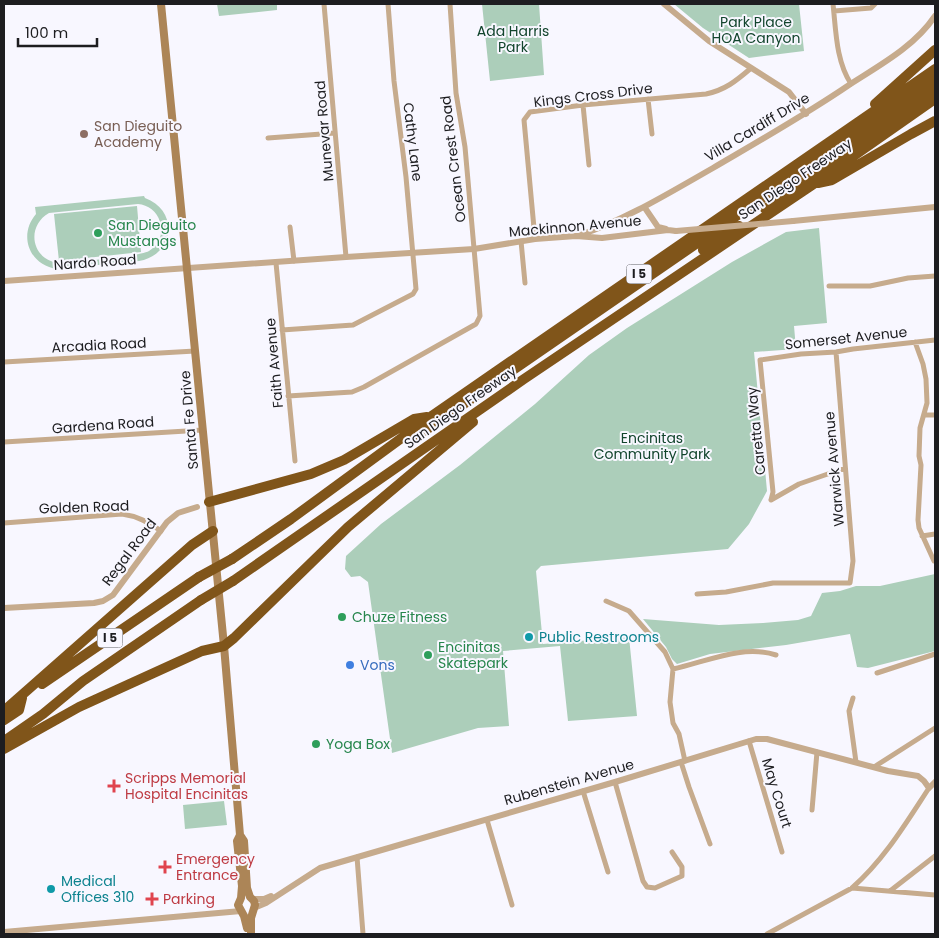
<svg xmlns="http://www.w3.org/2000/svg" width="939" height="938" font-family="Poppins,sans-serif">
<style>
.green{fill:#acceba;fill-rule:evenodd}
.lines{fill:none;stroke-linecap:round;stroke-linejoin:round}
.minor{stroke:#c6ab8d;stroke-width:5}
.tertiary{stroke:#c6ab8d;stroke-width:6}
.secondary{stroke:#ac8557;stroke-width:8}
.motorway{stroke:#80551a;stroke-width:10}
.tertiary-bridge{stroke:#c6ab8d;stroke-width:6}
.motorway-bridge{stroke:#80551a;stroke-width:10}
.education-dot{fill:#8d6e63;stroke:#f8f7ff;stroke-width:2}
.leisure-dot{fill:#2e9e5b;stroke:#f8f7ff;stroke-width:2}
.culture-dot{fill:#0f9aa8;stroke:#f8f7ff;stroke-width:2}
.shop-dot{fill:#3f7fe0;stroke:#f8f7ff;stroke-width:2}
.health-dot{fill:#e0444e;stroke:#f8f7ff;stroke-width:2}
.labels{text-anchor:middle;stroke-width:4;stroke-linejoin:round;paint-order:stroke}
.shield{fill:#f8f7ff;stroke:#5f5e63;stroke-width:1}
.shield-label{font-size:12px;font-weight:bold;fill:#1d1d20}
.park-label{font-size:14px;fill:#12452d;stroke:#f8f7ff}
.street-label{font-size:14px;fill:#1d1d20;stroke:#f8f7ff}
.education-label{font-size:14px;fill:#785e54;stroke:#f8f7ff;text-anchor:start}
.leisure-label{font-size:14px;fill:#27864d;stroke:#f8f7ff;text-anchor:start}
.culture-label{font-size:14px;fill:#0d838f;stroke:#f8f7ff;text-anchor:start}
.shop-label{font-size:14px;fill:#366cbe;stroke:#f8f7ff;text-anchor:start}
.health-label{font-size:14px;fill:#be3a42;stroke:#f8f7ff;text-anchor:start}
</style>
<rect width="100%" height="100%" fill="#f8f7ff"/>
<path class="green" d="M217 4H277V10L219 16Z
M482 4H539L544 75 490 81Z
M674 4H799L804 51 749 58 703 28Z
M144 196 145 198C179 210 175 255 139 261L57 269C29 265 18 235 36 214L35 207ZM138 204C148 205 157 211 160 222 164 233 159 245 149 251 138 257 73 262 58 263 31 259 26 226 49 213Z
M137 206 141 252 59 261 54 214Z
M819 228 827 323 794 326 796 349 754 352 767 491 749 524 728 549 541 566 536 571 543 644 629 637 637 716 568 721 560 646 503 651 509 726 478 728 392 753 368 582 360 576 351 577 345 569 346 556 381 524 460 465 535 404 589 355 627 328 732 262 786 232Z
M935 574V651L868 668 857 667 850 634 786 645 710 654 677 664 672 659 666 647 643 619 719 625 763 623 798 620 811 616 822 593 840 591 856 586H880Z
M224 801 227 825 185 829 183 805Z"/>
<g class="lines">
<path class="minor" d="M324 4 346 257
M833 4C836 31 836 61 851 84
M834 11 871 8 875 4
M648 99 652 134
M583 105 589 165
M268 138 335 133
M290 227 294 261
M535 239 524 120 530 112 583 105 706 94C725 90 736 81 750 69
M521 241 525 283
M276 263 295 461
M829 286H870L908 278 935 276
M282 330 353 325 413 294 416 289 406 177 394 81 388 4
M915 342 923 364 926 379 927 403 920 428 919 456 921 465 918 520 919 528 934 561
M4 362 195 351
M288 396 352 392 364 387 476 324 480 316 465 147 456 93 450 4
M924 415H935
M4 442 203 430
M771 500 773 492 760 360 801 354 836 352 853 349 935 340
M771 500 799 484 845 468
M4 523 122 514C137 516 148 522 161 531
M922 536 935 534
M697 594 726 592 773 583H850L853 561 836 352
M606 601 629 611 665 652 673 669 670 702 673 723 679 734 685 761
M673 669C706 662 742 644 776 655
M877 673 935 654
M853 698 849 711 856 762
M749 741 782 852
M681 762 689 787 710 844
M874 767 935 728
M615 782 643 881 647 887 655 888 682 876V867L672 852
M583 791 608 872
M812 810 817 752
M487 820 512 905
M357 857 363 934
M852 888 935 895
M890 891 935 856
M767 934 852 888C884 860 906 823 929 788"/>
<path class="tertiary" d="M664 4 709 41 789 92 806 114
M645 208 658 227 666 229
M793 221 935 207
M580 235C627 219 669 193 713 168 759 141 805 115 849 85 880 65 914 47 935 16
M4 281 346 257 474 249 535 239 576 236 602 238 668 230 676 231
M4 608 94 603 103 601 113 595 167 522 178 513 197 507
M253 899H264L271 896
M254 908 266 903 320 868 615 782 756 739H767L888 771 918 776 924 781 929 788 935 782
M4 932 241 911"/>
<path class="secondary" d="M161 4 224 646 240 835 244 841 247 888 250 897 254 901 255 905 251 918V934
M240 835 237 841 242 886 241 898 238 905 244 916 247 928"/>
<path class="motorway" d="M875 104 935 50
M818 183 832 180 911 134 935 121
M765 209 935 90
M703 250 739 226
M403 437H416L935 79
M209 502 311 474 344 460 414 419 427 417
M232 559 291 519 433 415 935 69
M233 581 524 379 812 185 935 99
M42 684 199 577
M6 709 192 545 213 531
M4 720 19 710 22 698
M4 741 43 714 83 681 201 600
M4 749 79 707 202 651 224 646 234 638 348 527 473 422"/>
<path class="tertiary-bridge" d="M676 231 793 221"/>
<path class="motorway-bridge" d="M199 577 232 559
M201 600 233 581"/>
</g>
<circle class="education-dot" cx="84" cy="134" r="5"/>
<g class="leisure-dot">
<circle cx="98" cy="233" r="5"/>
<circle cx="342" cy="617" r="5"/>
<circle cx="428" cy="655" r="5"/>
<circle cx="316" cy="744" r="5"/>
</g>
<g class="culture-dot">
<circle cx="529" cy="637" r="5"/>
<circle cx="51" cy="889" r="5"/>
</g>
<circle class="shop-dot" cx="350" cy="665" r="5"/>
<g class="health-dot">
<path d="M111.5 778.5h5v5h5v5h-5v5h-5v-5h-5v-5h5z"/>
<path d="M162.5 859.5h5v5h5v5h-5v5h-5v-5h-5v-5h5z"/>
<path d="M149.5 891.5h5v5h5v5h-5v5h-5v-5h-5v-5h5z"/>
</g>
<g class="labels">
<g class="shield">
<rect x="626.5" y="264.5" width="25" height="19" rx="4"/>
<rect x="97.5" y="628.5" width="25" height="19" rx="4"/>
</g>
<g class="shield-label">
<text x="639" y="278">I 5</text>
<text x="110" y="642">I 5</text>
</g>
<g class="park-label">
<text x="756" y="27">Park Place<tspan x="756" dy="16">HOA Canyon</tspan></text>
<text x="513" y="36">Ada Harris<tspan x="513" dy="16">Park</tspan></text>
<text x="652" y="443">Encinitas<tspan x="652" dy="16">Community Park</tspan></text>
</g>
<g class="street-label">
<text transform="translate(593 95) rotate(-7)" y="5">Kings Cross Drive</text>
<text transform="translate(757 127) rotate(-31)" y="5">Villa Cardiff Drive</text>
<text transform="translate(324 131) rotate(-95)" y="5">Munevar Road</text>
<text transform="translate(413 142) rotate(83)" y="5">Cathy Lane</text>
<text transform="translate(453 159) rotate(-97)" y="5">Ocean Crest Road</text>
<text transform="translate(795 179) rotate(-34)" y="5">San Diego Freeway</text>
<text transform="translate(575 226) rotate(-5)" y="5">Mackinnon Avenue</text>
<text transform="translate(95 262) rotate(-4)" y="5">Nardo Road</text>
<text transform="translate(846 338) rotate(-6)" y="5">Somerset Avenue</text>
<text transform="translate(99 345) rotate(-3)" y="5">Arcadia Road</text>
<text transform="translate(274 363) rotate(-95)" y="5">Faith Avenue</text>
<text transform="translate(460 407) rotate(-35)" y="5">San Diego Freeway</text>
<text transform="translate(189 420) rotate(-95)" y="5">Santa Fe Drive</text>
<text transform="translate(103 425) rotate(-4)" y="5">Gardena Road</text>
<text transform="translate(756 431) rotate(-96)" y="5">Caretta Way</text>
<text transform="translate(834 469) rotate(-95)" y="5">Warwick Avenue</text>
<text transform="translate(84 507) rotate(-2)" y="5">Golden Road</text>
<text transform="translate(129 552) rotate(-53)" y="5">Regal Road</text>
<text transform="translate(569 782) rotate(-16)" y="5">Rubenstein Avenue</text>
<text transform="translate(777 793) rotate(73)" y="5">May Court</text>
</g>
<g class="education-label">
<text x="94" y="131">San Dieguito<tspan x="94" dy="16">Academy</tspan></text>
</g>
<g class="leisure-label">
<text x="108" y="230">San Dieguito<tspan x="108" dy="16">Mustangs</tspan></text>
<text x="352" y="622">Chuze Fitness</text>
<text x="438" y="652">Encinitas<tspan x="438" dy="16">Skatepark</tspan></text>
<text x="326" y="749">Yoga Box</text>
</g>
<g class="culture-label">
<text x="539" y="642">Public Restrooms</text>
<text x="61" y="886">Medical<tspan x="61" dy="16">Offices 310</tspan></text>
</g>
<g class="shop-label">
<text x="360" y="670">Vons</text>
</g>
<g class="health-label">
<text x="125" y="783">Scripps Memorial<tspan x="125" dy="16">Hospital Encinitas</tspan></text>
<text x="176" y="864">Emergency<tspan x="176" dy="16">Entrance</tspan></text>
<text x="163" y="904">Parking</text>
</g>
</g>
<rect width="939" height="938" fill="none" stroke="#1d1d20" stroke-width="10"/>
<path d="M18 38v8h79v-8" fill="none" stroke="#1d1d20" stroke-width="2.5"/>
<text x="25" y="38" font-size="15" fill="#1d1d20" stroke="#f8f7ff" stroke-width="4" paint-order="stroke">100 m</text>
</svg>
